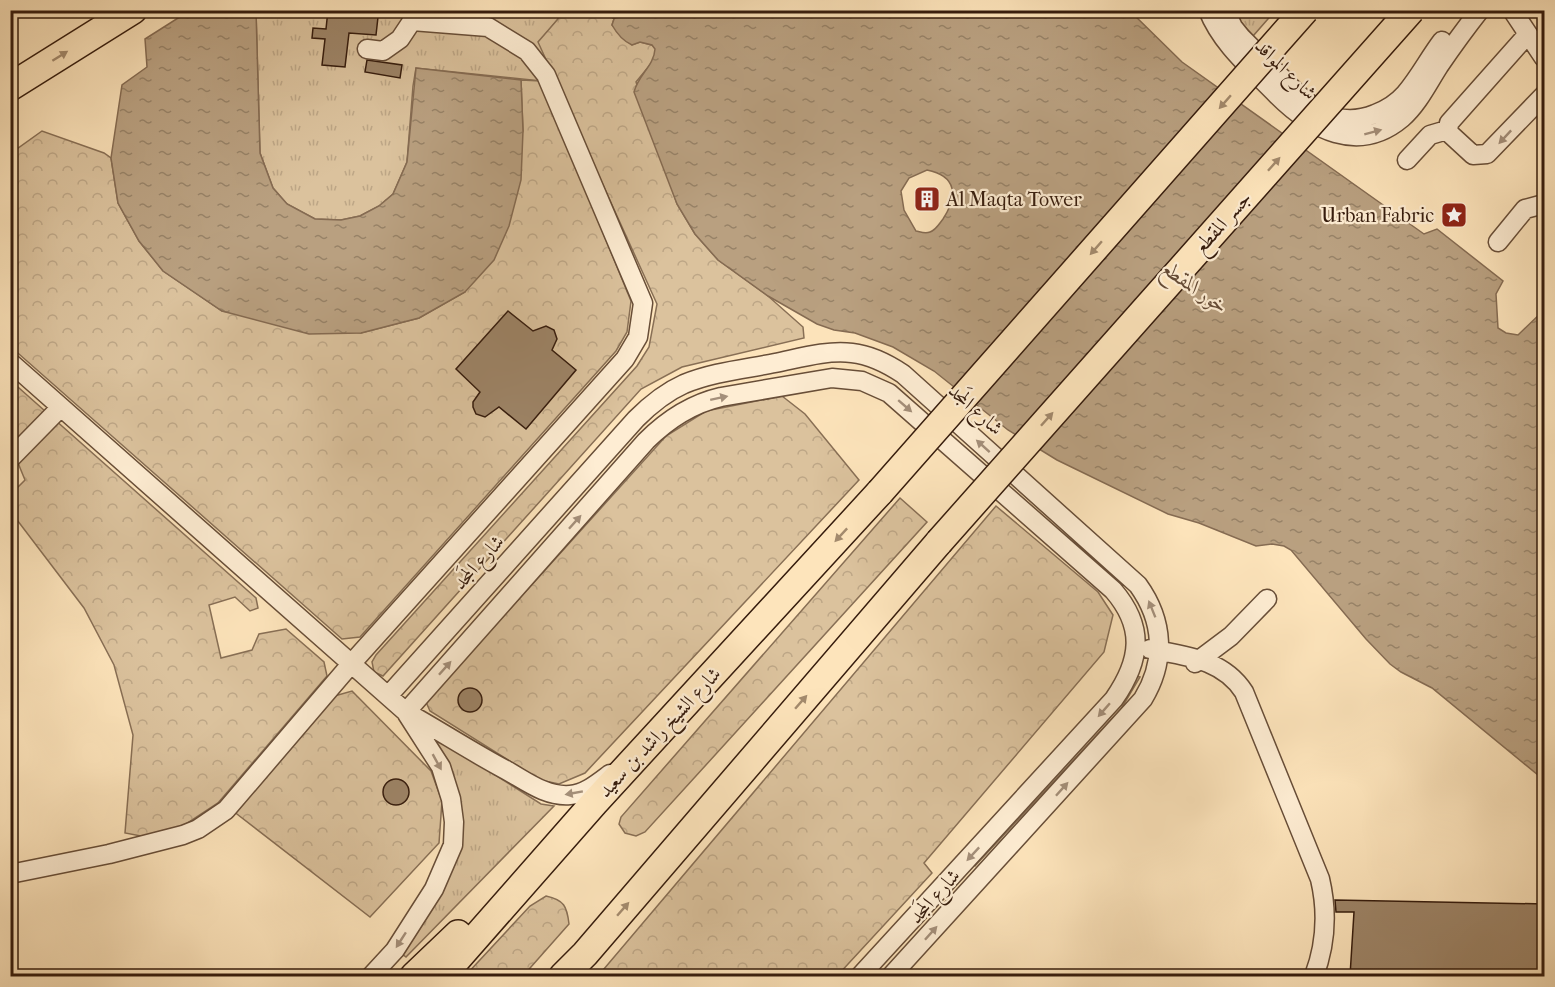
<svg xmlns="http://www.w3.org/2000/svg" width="1555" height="987" font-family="'IM FELL French Canon',Amiri,serif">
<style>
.grass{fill:url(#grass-tufts);stroke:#886f55;stroke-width:1.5}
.forest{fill:url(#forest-crowns);stroke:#886f55;stroke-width:1.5}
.water{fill:url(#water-ripples);stroke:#856b52;stroke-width:1.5;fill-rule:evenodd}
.building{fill:#9d8467;stroke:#361c0d;stroke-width:1.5}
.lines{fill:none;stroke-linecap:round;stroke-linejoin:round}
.minor-casing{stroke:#684e38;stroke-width:21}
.highway-casing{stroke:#361c0d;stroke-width:30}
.minor{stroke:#feedd3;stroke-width:18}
.highway{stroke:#fde4bb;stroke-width:27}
.highway-bridge-casing{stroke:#361c0d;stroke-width:30;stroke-linecap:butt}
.highway-bridge{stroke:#fde4bb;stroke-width:27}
.oneway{fill:#a38a6d}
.oneway2{fill:#a48f7a}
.labels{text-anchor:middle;stroke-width:4.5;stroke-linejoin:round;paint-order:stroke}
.street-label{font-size:20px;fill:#361c0d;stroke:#feedd3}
.poi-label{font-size:20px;fill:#361c0d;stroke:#feedd3;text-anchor:start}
.water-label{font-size:21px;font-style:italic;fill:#644a35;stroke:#feedd3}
</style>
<defs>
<pattern id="grass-tufts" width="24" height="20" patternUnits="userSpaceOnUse" patternTransform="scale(1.5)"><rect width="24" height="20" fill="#dbc29d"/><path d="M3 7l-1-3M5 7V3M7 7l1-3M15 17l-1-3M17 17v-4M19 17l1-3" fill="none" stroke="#bda686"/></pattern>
<pattern id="forest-crowns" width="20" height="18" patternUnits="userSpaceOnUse" patternTransform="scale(1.5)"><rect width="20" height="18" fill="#dbc29d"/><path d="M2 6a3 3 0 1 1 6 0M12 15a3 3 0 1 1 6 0" fill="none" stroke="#bda686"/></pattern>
<pattern id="water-ripples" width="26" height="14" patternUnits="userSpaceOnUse" patternTransform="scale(1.5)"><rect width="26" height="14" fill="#b9a080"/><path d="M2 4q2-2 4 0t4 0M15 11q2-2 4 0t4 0" fill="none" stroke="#978267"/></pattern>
</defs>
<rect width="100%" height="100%" fill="#fde4bb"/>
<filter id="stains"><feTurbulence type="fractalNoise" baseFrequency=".00333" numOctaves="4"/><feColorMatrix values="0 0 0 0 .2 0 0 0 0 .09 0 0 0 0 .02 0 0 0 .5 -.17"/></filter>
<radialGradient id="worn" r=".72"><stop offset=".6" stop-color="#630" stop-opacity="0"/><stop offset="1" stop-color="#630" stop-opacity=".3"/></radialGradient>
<path class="grass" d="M256 11H559L558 19 539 42 554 76 541 81 416 68 413 86 407 162 393 194 379 206 360 216 341 220 315 219 287 204 273 188 260 153Z
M1235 11H1275L1253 36 1241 22Z
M1132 675 1140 677 1121 709 975 866 969 860Z
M438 739 541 804 554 806 406 957 401 953 461 847 433 740Z"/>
<path class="forest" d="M559 11H603L614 19 612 25 632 45 640 42 652 45 656 49 655 59 636 82 677 204 695 234 718 260 768 296 803 327 804 338 682 367 641 389 383 676 374 672 372 662 376 655 637 366 649 347 657 304 538 42 558 19Z
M521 80 541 81 631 301 627 332 616 351 360 637 342 639 11 347 10 154 42 131 104 153 111 158 118 203 139 241 163 271 222 311 361 333 419 318 465 292 523 131Z
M10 380 256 598 258 608 250 611 235 597 209 605 221 658 252 650 259 634 286 629 324 662 327 676 218 803 180 828 146 837 125 833 133 735 114 665 84 608 11 512V494L25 480 18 463 11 454Z
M782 396 805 414 859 480 585 773 559 784 540 780 430 711 426 702 666 436 706 411Z
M900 498 927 522 645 832 636 836 625 833 619 824 621 817Z
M996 506 1098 592 1113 615 1104 652 924 863 932 873 837 976H598Z
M352 691 431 771 442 801 439 843 370 917 233 811 331 697Z
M546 896C564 900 567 906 569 924L523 976H465L530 906Z"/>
<path class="water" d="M624 10 1130 11 1182 62 1424 234 1437 229 1503 281 1496 294 1498 328 1506 333 1518 335 1544 310V780L1432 688 1401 672 1390 664 1366 639 1291 550 1284 546 1272 544 1256 546 1199 523 1168 514 1057 460 1008 430 934 371 893 347 855 333 834 330 817 324 768 296 718 260 695 234 677 204 634 92C638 75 654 66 655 49L652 45 640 42 632 45C623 41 617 34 612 25L614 19ZM927 170C957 176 958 196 943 219 939 224 936 230 930 232 925 234 921 232 916 231L904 210 901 191 909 178Z
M189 11H256L260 153 273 188 287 204 315 219 341 220 360 216 379 206 393 194 407 162 416 68 521 80 523 131 521 180 509 226 494 260 465 292 419 318 361 333 309 334 222 311 163 271 139 241 118 203 111 158 122 85 147 67 145 39Z"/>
<path class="building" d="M328 10H352V15L378 17 376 35 349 33 345 67 322 65 325 39 312 38 313 28 326 29Z
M367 60 402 65 400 78 365 72Z
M919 198a8 8 0 1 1 16 0a8 8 0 1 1-16 0Z
M508 311 533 331 546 326 554 330 557 339 552 350 576 370 526 429 499 407 485 417 476 414 473 407V402L480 392 456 369Z
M458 700a12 12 0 1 1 24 0a12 12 0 1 1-24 0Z
M383 792a13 13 0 1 1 26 0a13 13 0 1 1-26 0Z
M1335 900 1545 904V976H1350L1354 912H1336Z"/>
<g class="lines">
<defs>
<path id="minor" d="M1208 10C1222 45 1252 69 1277 95 1311 129 1358 155 1402 118 1418 104 1428 83 1439 66 1452 47 1465 29 1480 10
M1225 10 1233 27 1241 37C1254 50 1267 63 1280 76 1307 104 1333 131 1375 114 1386 110 1397 103 1405 94 1419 78 1429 58 1442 41
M1512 10 1544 58
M1528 34 1449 123 1448 132 1473 155 1487 154 1544 95
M1407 160 1430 135 1447 130
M1498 242 1525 209 1544 204
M10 362 406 712C440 731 472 752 506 770 526 781 546 797 570 795 585 794 598 783 610 774
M10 459 61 407
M1150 649C1185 656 1223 659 1244 692L1320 879C1328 913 1326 944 1314 976
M1195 663 1231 636 1267 599
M388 696 636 419C650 405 666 392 684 384 713 372 745 369 775 363 800 358 826 350 852 353 871 355 888 364 903 374L1138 585C1164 621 1166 661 1143 699L891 976
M406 712 646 441C668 419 691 404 721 397L832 378 862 381 889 393 1113 590C1145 627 1141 660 1114 699L860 976
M10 874 109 854 183 835 198 829 226 810 351 664 625 359 638 337 643 303 546 75 527 51 488 27 412 21 400 39 383 51 367 49
M371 976 395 950 434 889 453 845 454 822 451 799 441 767 407 714"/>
<path id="highway" d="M10 87 133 10
M414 976 458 934
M442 976 595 802 880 492
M563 976 585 954 939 542"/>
</defs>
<use href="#minor" class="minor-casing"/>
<use href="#highway" class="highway-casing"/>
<use href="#minor" class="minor"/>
<use href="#highway" class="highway"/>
<defs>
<path id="highway-bridge" d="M880 492 1305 10
M939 542 1411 10"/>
</defs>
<use href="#highway-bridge" class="highway-bridge-casing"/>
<use href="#highway-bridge" class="highway-bridge"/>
</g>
<defs><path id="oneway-solid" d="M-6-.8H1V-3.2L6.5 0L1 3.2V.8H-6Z" transform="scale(1.5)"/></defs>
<g class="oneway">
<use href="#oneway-solid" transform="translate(60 56) rotate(-32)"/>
<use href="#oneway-solid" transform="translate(1225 102) rotate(131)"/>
<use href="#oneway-solid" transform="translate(1274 164) rotate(-48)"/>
<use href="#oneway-solid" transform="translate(1096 248) rotate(131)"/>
<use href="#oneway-solid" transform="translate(1047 419) rotate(-48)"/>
<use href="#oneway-solid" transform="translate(841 535) rotate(133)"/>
<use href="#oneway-solid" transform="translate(801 702) rotate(-49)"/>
<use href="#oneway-solid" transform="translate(623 909) rotate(-49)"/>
</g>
<g class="oneway2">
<use href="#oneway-solid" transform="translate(1373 132) rotate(-15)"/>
<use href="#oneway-solid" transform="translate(1505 137) rotate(133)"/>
<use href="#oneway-solid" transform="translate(719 398) rotate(-12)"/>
<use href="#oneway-solid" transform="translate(905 406) rotate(41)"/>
<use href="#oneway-solid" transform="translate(983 446) rotate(-138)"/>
<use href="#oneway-solid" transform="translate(575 522) rotate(-48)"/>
<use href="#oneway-solid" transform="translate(1152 609) rotate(-112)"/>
<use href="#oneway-solid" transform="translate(445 668) rotate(-48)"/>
<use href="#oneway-solid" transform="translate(1104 710) rotate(131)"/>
<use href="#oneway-solid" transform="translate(437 762) rotate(61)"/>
<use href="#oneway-solid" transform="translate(1062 789) rotate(-48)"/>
<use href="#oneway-solid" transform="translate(574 793) rotate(170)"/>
<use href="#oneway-solid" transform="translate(973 854) rotate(133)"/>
<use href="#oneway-solid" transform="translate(931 933) rotate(-48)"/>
<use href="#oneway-solid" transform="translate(401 940) rotate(123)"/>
</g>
<defs>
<symbol id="building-square" viewBox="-11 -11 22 22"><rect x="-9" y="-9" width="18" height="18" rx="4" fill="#8f2418" stroke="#feedd3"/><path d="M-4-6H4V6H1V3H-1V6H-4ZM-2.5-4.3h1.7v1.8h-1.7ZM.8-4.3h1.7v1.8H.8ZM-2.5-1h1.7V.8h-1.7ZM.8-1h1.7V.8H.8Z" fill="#fff"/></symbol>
<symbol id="sight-square" viewBox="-11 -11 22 22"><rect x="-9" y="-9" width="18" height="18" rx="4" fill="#8f2418" stroke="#feedd3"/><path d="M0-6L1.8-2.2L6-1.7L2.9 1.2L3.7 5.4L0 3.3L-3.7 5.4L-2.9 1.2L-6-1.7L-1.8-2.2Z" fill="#fff"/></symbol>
</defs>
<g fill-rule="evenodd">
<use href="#building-square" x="912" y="184" width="30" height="30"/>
<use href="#sight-square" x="1439" y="200" width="30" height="30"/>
</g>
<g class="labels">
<g class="street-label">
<text transform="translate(1286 69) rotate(44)" y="7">شارع المواقد</text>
<text transform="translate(1222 222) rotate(-48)" y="7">جسر المقطع</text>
<text transform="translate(976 409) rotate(42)" y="7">شارع المَجد</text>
<text transform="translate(478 562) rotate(-48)" y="7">شارع المَجد</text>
<text transform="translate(659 732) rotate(-47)" y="7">شارع الشيخ راشد بن سعيد</text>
<text transform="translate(934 896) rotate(-48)" y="7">شارع المَجد</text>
</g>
<g class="poi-label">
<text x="946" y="206">Al Maqta Tower</text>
<text x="1434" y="222" text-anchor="end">Urban Fabric</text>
</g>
<g class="water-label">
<text transform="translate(1195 287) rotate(35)" y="7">خور المقطع</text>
</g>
</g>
<rect width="1555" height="987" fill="none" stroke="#fde4bb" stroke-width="36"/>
<rect x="12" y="12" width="1531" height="963" fill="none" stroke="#361c0d" stroke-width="3"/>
<rect x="18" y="18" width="1519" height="951" fill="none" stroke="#361c0d" stroke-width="1.5"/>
<rect width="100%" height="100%" filter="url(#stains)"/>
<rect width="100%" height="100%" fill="url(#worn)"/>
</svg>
